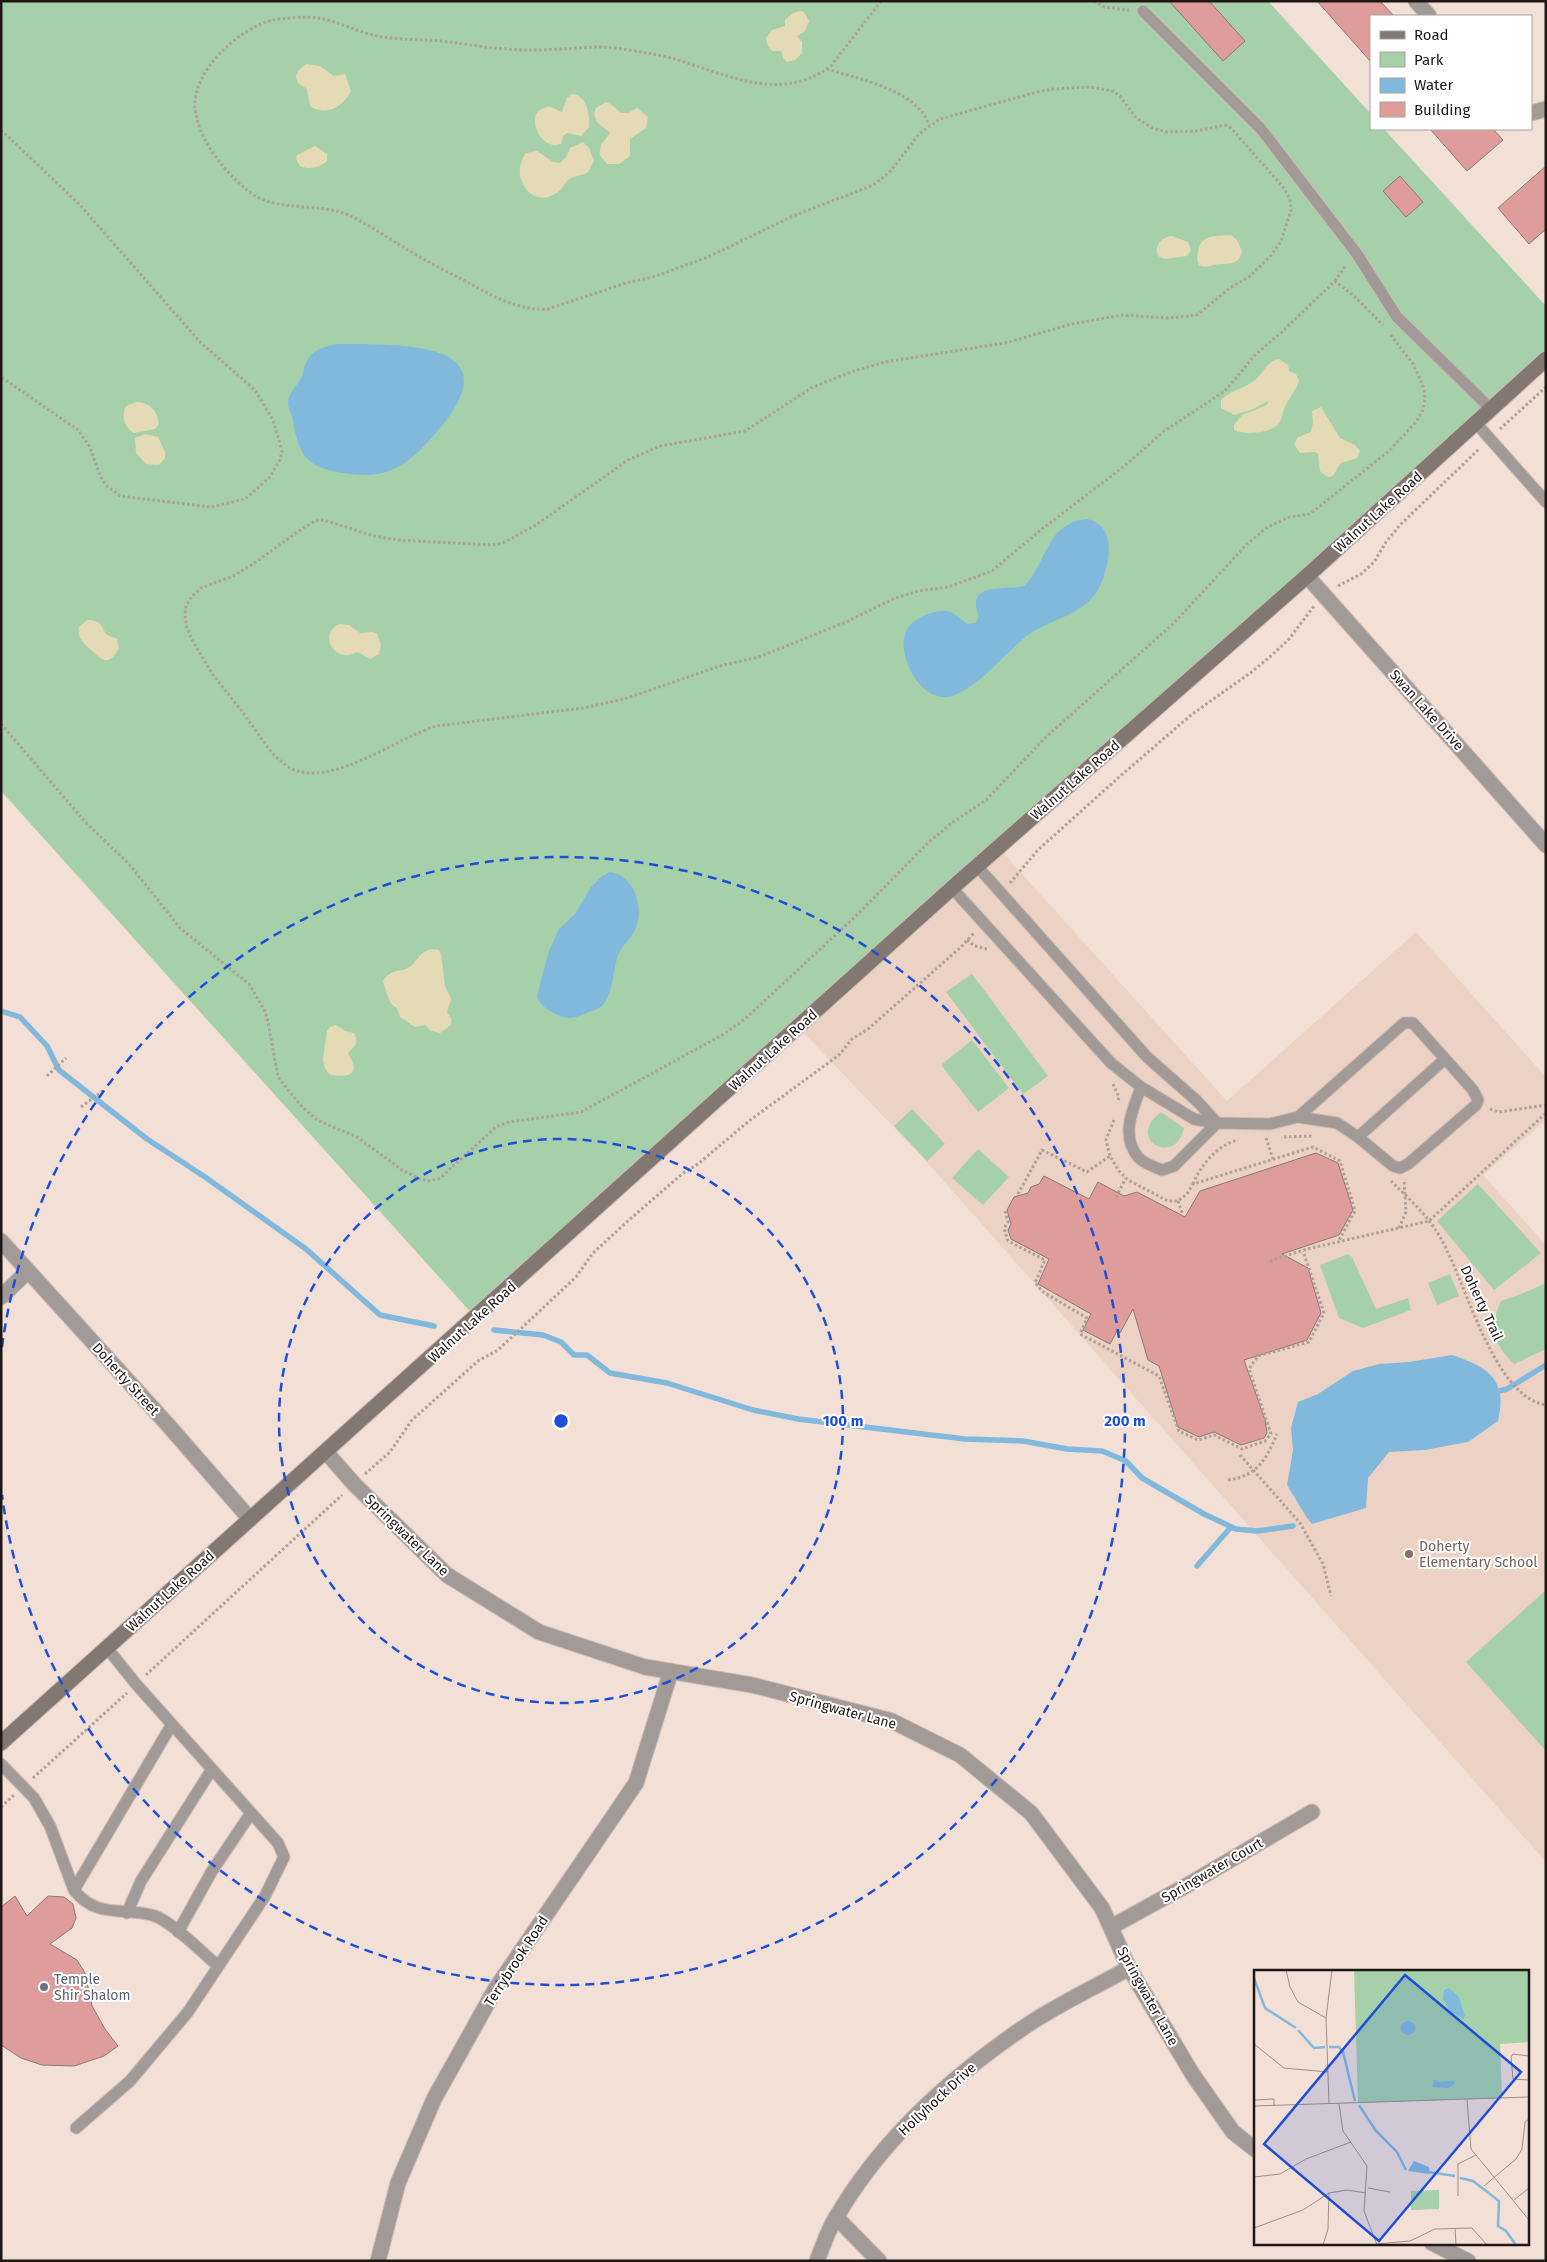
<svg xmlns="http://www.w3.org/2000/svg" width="1547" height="2262" font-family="'Fira Sans',sans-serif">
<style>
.built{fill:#ecd2c4}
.green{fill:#a6d0aa}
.sand{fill:#e4dab5}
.water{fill:#81b9dd}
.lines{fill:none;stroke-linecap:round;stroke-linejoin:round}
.stream{stroke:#81b9dd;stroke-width:5.5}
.building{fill:#de9d9b;stroke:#8b7877}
.lane-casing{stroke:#ccbbb3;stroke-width:13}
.street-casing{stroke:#ccbbb3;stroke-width:17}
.secondary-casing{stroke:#ccbbb3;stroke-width:17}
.path{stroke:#ae9f98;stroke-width:3;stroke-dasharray:2.5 2.5;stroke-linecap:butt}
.lane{stroke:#a29a97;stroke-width:11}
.street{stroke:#a29a97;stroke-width:15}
.secondary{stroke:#837772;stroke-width:15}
.ring{fill:none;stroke:#1d4ed8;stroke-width:2.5;stroke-dasharray:9 6}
.education-dot{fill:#8d6e63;stroke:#fff;stroke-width:2}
.worship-dot{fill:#6b7280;stroke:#fff;stroke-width:2}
.labels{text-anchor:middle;stroke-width:4;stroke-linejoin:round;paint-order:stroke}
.street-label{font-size:14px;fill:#1e1714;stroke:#fff}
.education-label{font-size:14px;fill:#785e54;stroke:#fff;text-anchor:start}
.worship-label{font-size:14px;fill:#5b616d;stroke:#fff;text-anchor:start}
.inset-river{fill:none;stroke:#81b9dd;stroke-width:2.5}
.inset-road{fill:none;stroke:#9d8f88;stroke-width:1}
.view{fill:#1d4ed8;fill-opacity:0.15;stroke:#1d4ed8;stroke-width:2.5}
.inset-edge{fill:none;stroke:#1e1714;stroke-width:2.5}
.centre{fill:#1d4ed8;stroke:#fff;stroke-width:2.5}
.ring-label{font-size:15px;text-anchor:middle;font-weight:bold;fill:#1d4ed8;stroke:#fff;stroke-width:4;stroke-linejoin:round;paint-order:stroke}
</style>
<rect width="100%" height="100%" fill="#f2dfd6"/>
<path class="built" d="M1001 847 1013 864 1227 1101 1416 932 1546 1077V1120L1483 1175 1546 1245V1862L927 1162 799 1028Z"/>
<path class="green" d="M1 1H1268L1371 114V129H1384L1546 306V354L475 1317 1 791Z
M972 974 1048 1076 1023 1094 946 992Z
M972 1040 1009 1088 978 1112 941 1065Z
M912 1109 945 1144 927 1161 894 1126Z
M1161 1112 1184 1128C1176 1167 1124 1140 1161 1112Z
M978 1149 1009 1177 983 1205 952 1178Z
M1478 1184 1541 1253 1494 1290 1437 1221Z
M1348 1254 1352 1257 1376 1309 1408 1298 1411 1310 1363 1328 1339 1318 1320 1265Z
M1450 1274 1459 1296 1437 1305 1428 1283Z
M1546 1283V1349L1514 1364C1493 1343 1488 1329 1501 1301L1521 1294Z
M1546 1590V1751L1466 1662Z"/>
<path class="sand" d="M800 11 804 12 809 21 805 31 797 36 802 42V53L795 60 787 62 783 58 781 51H772L767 44 766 38 772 30 785 26V20L793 13Z
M306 64 320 66 334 76 345 74 351 91C344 106 326 117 310 106L307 89 298 83 296 76 299 70Z
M572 94C587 95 590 115 589 127L581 136 567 133 563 136 561 144C540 152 522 111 547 107 553 106 557 111 562 112L567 98Z
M606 102 612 105 621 113H628L637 108 648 117 646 128 630 139V156L619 164H607L599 154 602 143 610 133 597 122 594 114 596 108Z
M583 142 589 148 594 161 588 172C582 176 571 176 567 181 564 184 563 188 560 190 545 204 527 198 521 179 518 172 521 159 526 153L537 151 553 162 560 163 566 157 570 148Z
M315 146 327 154V161C319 168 309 170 300 166L296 159 297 155Z
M1231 235 1237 240 1242 251C1240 264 1230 264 1220 264 1212 264 1207 269 1199 265 1197 261 1197 258 1198 253 1200 234 1215 236 1231 235Z
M1172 236 1188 242 1191 250 1187 256 1165 259 1158 256C1154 246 1161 237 1172 236Z
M1279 359 1288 365 1289 371 1296 374 1299 381C1296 390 1290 397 1286 405 1282 411 1283 418 1279 423 1271 434 1245 435 1234 430V425L1242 415 1267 405 1268 401 1251 410 1234 415 1221 408V401C1230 389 1245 389 1255 380 1264 372 1267 361 1279 359Z
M136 402C149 402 158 411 159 424L155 429 134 433C124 427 121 417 126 406Z
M1321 407 1340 438 1355 445 1360 451 1357 458 1341 463C1334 471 1334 485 1320 471L1318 454 1315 452 1300 453 1294 444 1298 437 1311 432 1313 422 1312 411Z
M145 434 158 437 165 452V458L159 465 146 464 136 453 135 438Z
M87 620C105 619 101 632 109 636 112 637 114 637 117 639L119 648C108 668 102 660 89 648 82 641 77 637 79 627Z
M340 624 349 625 360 633 373 632 377 634 381 645 379 654 370 659 358 652C354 653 350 655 346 655 328 654 322 630 340 624Z
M432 949 439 950 441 954 445 986 451 999 447 1012 451 1018V1025L440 1033 431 1031 425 1025 415 1027 400 1017 397 1008 391 1004 388 997 383 981C393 966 402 974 411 966 419 959 419 952 432 949Z
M336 1025 345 1031 354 1033C360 1044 354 1046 348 1053 349 1057 352 1059 353 1064 358 1078 337 1077 329 1074L324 1066 323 1059 327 1031 330 1027Z"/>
<path class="water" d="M337 344C415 344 522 343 426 444 399 472 380 479 342 473 307 467 299 456 293 421 292 415 288 409 288 403 288 393 296 387 300 380 303 376 303 370 305 365 311 350 322 347 337 344Z
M1087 519C1116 526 1110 557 1103 579 1090 618 1049 616 1022 640 1001 658 981 684 955 695 924 708 897 659 905 634 908 623 921 616 931 613 947 607 955 613 967 624L975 623 979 617C978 613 975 606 976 601 979 583 1013 590 1024 586 1048 563 1045 523 1087 519Z
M609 872C635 874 645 910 635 930 631 939 622 945 618 955 613 971 613 994 602 1006 598 1009 595 1010 591 1011 574 1018 569 1022 552 1012 545 1008 539 1004 537 996L549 951 559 929 575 914 591 887 602 876Z
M1452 1355C1488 1367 1508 1379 1498 1421L1468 1442 1425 1450 1389 1452 1368 1478 1366 1508 1312 1524 1307 1518 1287 1485 1293 1450 1291 1428 1298 1402 1318 1394 1353 1371 1379 1364 1409 1362Z"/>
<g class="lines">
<path class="stream" d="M1 1011 20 1017 47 1046 59 1070 147 1139 205 1177 306 1249 380 1315 434 1326
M494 1330 543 1335 561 1342 574 1355H587L610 1373 667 1383 753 1410 798 1419 965 1439 1023 1441 1067 1449 1102 1451 1126 1461 1142 1478 1204 1514 1236 1529 1257 1531 1293 1526
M1492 1393 1507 1389 1546 1365
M1197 1566 1231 1527"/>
</g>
<path class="building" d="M1169 1H1209L1245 41 1223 61Z
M1317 1H1380L1394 16H1371V62Z
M1430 129H1493L1503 140 1467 171Z
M1546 166V229L1529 244 1498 208Z
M1400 176 1423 202 1406 217 1383 191Z
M1316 1153 1338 1163 1353 1210 1339 1235 1282 1254 1308 1268 1321 1313 1307 1340 1244 1360 1265 1420 1267 1433 1264 1438 1241 1445 1214 1432 1199 1437 1178 1427 1159 1366 1148 1360 1133 1309 1120 1333 1117 1331 1110 1344 1083 1330 1091 1314 1038 1284 1049 1259 1011 1239 1008 1230 1011 1224 1007 1210 1014 1197 1028 1193 1031 1187 1039 1184 1044 1176 1089 1199 1098 1182 1124 1196 1137 1192 1185 1217 1200 1191Z
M15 1896 27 1916 48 1896 64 1897 73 1904 76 1918 72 1928 50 1944 77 1960 85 1973 92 2006 105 2029 118 2046 104 2056 74 2066 42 2065 21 2058 1 2045V1907Z"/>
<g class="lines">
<defs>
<path id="lane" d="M1143 11 1261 129 1357 254 1397 317 1491 409
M1476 423 1546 502
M977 866 1147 1057 1197 1101 1217 1123
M952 888 1111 1063 1141 1087 1194 1119 1217 1123 1270 1124 1298 1117 1337 1123 1358 1137 1393 1166 1400 1168 1408 1164 1476 1105 1478 1100 1473 1090 1413 1023H1404L1298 1117
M1141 1087C1133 1109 1120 1135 1138 1157 1143 1163 1154 1167 1162 1170L1174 1166 1217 1123
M1358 1137 1445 1059
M1 1764 34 1798 50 1826 74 1890C97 1920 126 1906 155 1916 172 1922 203 1953 218 1966
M74 1890 172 1724
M127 1913 141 1881 212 1769
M178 1932 212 1871 251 1813
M76 2128 130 2081 188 2012 265 1896 284 1857 278 1843 136 1684 107 1648"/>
<path id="street" d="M1416 1 1429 16
M1531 113 1546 109
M1307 576 1546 845
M1 1241 168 1425 250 1519
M1 1297 28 1271
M326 1452 354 1484 447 1575 539 1632 645 1667 752 1685 892 1721 960 1755 1031 1813 1102 1908 1129 1968 1193 2075 1233 2132 1256 2150
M1111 1927 1191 1883 1312 1812
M836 2217 879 2261
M1432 2243 1468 2261
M378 2261 398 2183 434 2099 496 1988 636 1783 671 1671
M817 2261C823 2246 828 2229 837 2216 882 2139 950 2078 1023 2028 1056 2005 1094 1988 1129 1968"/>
<path id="secondary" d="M1 1743 952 888 1307 576 1546 359"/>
</defs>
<use href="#lane" class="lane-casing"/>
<use href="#street" class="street-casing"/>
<use href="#secondary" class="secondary-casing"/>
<path class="path" d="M881 1 831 66C772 109 714 65 653 54 635 51 615 47 597 47 567 48 536 52 507 49 484 48 462 43 439 41 419 39 397 40 377 36 357 32 338 21 318 18 305 16 286 18 273 20 239 28 192 71 195 108 198 140 224 171 248 191 275 213 316 202 346 214 367 223 386 237 405 248 425 261 448 272 469 283 494 297 519 311 548 309L626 283 653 277 708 257 793 216 871 186 889 173 920 133 940 119 1037 92 1053 89 1090 87 1113 91 1120 96 1136 118 1153 128 1167 132 1197 131 1225 125 1231 128 1283 187 1290 199 1291 210 1281 241 1270 257 1250 276 1230 288 1197 315 1168 318 1122 315 1072 324 1005 343 885 362 854 371 813 387 745 431 660 446 628 460 536 525 503 543 492 545 397 540 374 536 324 520 315 521 303 528 253 564 233 576 201 588 192 596 186 606 185 614 186 625 192 640 213 675 241 710 271 752C278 758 284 765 292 769 333 787 395 739 436 726L583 708 624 699 723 665 759 657 846 622 893 599 918 591 948 587 992 571 1042 529 1127 464 1164 431 1225 391 1256 354 1283 331 1335 281 1354 296 1383 325
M1094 1 1104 7 1129 10
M827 69C859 79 917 90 929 125
M1 130 79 204 201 343 255 390 273 420 279 440 282 452 280 460 269 478 245 499 211 507 120 496 107 486 100 476 90 447 78 430 1 377
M1335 281 1346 265
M1500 429 1546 387
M1338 586 1361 574 1374 562 1386 542 1400 525 1479 449
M1 724 87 824 129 864 180 928 249 984 265 1011 268 1022 278 1077 302 1107 317 1120 357 1137 402 1170 418 1178 427 1181 439 1179 496 1127 509 1122 581 1112 724 1034 745 1019 857 915 929 842 953 822 986 800 1047 736 1174 623 1247 544 1268 527 1289 517 1310 514 1390 450 1416 422 1423 410 1425 398 1424 388 1413 364 1390 334
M1010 883 1038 850 1118 778 1191 715 1253 671 1272 655 1289 639 1314 606
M967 940 975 946 987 949
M47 1076 66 1058
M1113 1084 1119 1097 1118 1102
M81 1107 104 1090
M1490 1109 1499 1112 1546 1105
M1114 1120 1106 1140 1110 1156 1119 1171 1128 1180 1168 1201H1178L1187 1194 1193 1184 1313 1147 1340 1161 1355 1211 1338 1242
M1284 1137 1313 1136
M1266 1138 1273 1159
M1391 1181C1406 1196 1423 1211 1435 1229 1464 1270 1490 1396 1546 1405
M1193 1184C1200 1166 1218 1144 1238 1140
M1018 1194 1042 1150 1087 1172 1110 1156
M1116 1197 1126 1178
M1178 1201 1182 1213
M1005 1211 1008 1222 1004 1228 1008 1241 1045 1260 1035 1283 1043 1292 1087 1318 1080 1334 1159 1376 1179 1431 1198 1440 1214 1435 1242 1449 1265 1441 1271 1434 1249 1369 1258 1356 1309 1342 1324 1313 1303 1251
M1399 1228 1406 1212 1404 1181
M1270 1261 1307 1249 1429 1221 1546 1113
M1240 1455 1300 1523 1323 1564 1331 1596
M365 1474 390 1452 412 1420 478 1361 498 1350 576 1277 593 1253 629 1220 682 1174 698 1164 749 1121 839 1055 852 1039 868 1029 961 947 974 933
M1228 1480C1257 1476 1266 1460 1277 1434
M146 1675 342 1495
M33 1778 127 1693
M1 1807 14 1795"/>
<use href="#lane" class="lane"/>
<use href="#street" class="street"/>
<use href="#secondary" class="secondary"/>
</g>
<g class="ring">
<circle cx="561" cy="1421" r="282"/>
<path d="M2 1347A564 564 0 1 1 2 1495"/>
</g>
<circle class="education-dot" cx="1409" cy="1554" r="5"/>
<circle class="worship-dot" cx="44" cy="1987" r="5"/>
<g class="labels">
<g class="street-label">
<text transform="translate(1378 512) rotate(-42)" y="5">Walnut Lake Road</text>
<text transform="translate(1427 710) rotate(48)" y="5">Swan Lake Drive</text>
<text transform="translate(1075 780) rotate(-41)" y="5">Walnut Lake Road</text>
<text transform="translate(773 1050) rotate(-42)" y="5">Walnut Lake Road</text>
<text transform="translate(1482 1303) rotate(65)" y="5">Doherty Trail</text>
<text transform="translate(472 1322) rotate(-42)" y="5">Walnut Lake Road</text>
<text transform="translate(126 1379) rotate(48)" y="5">Doherty Street</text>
<text transform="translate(407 1535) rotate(44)" y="5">Springwater Lane</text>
<text transform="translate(170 1591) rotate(-42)" y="5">Walnut Lake Road</text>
<text transform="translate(843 1710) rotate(15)" y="5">Springwater Lane</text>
<text transform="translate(1212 1870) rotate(-30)" y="5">Springwater Court</text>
<text transform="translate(516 1961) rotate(-57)" y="5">Terrybrook Road</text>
<text transform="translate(1148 1996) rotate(61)" y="5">Springwater Lane</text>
<text transform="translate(937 2099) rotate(-43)" y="5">Hollyhock Drive</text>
</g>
<g class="education-label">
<text x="1419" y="1551">Doherty<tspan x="1419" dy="16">Elementary School</tspan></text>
</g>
<g class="worship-label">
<text x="54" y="1984">Temple<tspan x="54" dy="16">Shir Shalom</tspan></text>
</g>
</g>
<g transform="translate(1254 1970)">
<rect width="275" height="275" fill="#f2dfd6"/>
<path d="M100 0H274L275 72 246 74 248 128 104 133ZM185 220V239L157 240V221Z" fill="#a6d0aa"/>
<path d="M195 18 205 27 211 46 209 49 196 41 189 29 190 20ZM147 58a7 7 0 1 1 14 0a7 7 0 1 1-14 0ZM180 109 185 112 199 111 201 114 194 118 179 117ZM160 191 175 197 176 204 154 201Z" fill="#81b9dd"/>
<path class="inset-river" d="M0 8 11 38 42 58M44 60 60 78 71 77M75 77H85L89 82 101 131M105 135 122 161 143 182 152 200M175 202 201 206M206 208 219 211 245 231 244 256 252 261 262 275"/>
<path class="inset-road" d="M32 0 36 17 44 32 72 48M0 74 30 98 74 102M275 86 259 84 257 87 259 109 275 110M0 130 20 129V136M213 130 217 179 275 250M75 134 72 48 78 0M85 134 89 161 113 196 110 241 123 275M0 136 275 127M0 207 26 204 52 189 97 172M230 216 262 189 268 179 271 152 275 149M114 218 136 222M204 226V194L222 185M260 230 275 218M0 258 49 240 75 223 93 220 112 223M201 258 202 275M123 274 156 271 181 259 218 258 233 275M69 275 74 259 75 223"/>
<path class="view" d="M151 5 267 102 125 271 10 174Z"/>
<rect width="275" height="275" class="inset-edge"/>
</g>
<circle cx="561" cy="1421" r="8" class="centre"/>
<g class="ring-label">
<text x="843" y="1426">100 m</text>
<text x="1125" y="1426">200 m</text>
</g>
<rect width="1547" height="2262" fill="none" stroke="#1e1714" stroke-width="5"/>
<rect x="1370" y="15" width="162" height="115" fill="#ffffff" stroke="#a5a2a1"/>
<rect x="1380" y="31" width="25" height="8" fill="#837772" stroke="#a5a2a1"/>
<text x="1414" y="40" font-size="15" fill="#1e1714">Road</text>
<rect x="1380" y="52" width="25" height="15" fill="#a6d0aa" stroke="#a5a2a1"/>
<text x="1414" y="65" font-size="15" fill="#1e1714">Park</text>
<rect x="1380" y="78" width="25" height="15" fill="#81b9dd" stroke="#a5a2a1"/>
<text x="1414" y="90" font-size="15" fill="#1e1714">Water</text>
<rect x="1380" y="102" width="25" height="15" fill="#de9d9b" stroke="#a5a2a1"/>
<text x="1414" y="115" font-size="15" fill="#1e1714">Building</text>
</svg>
